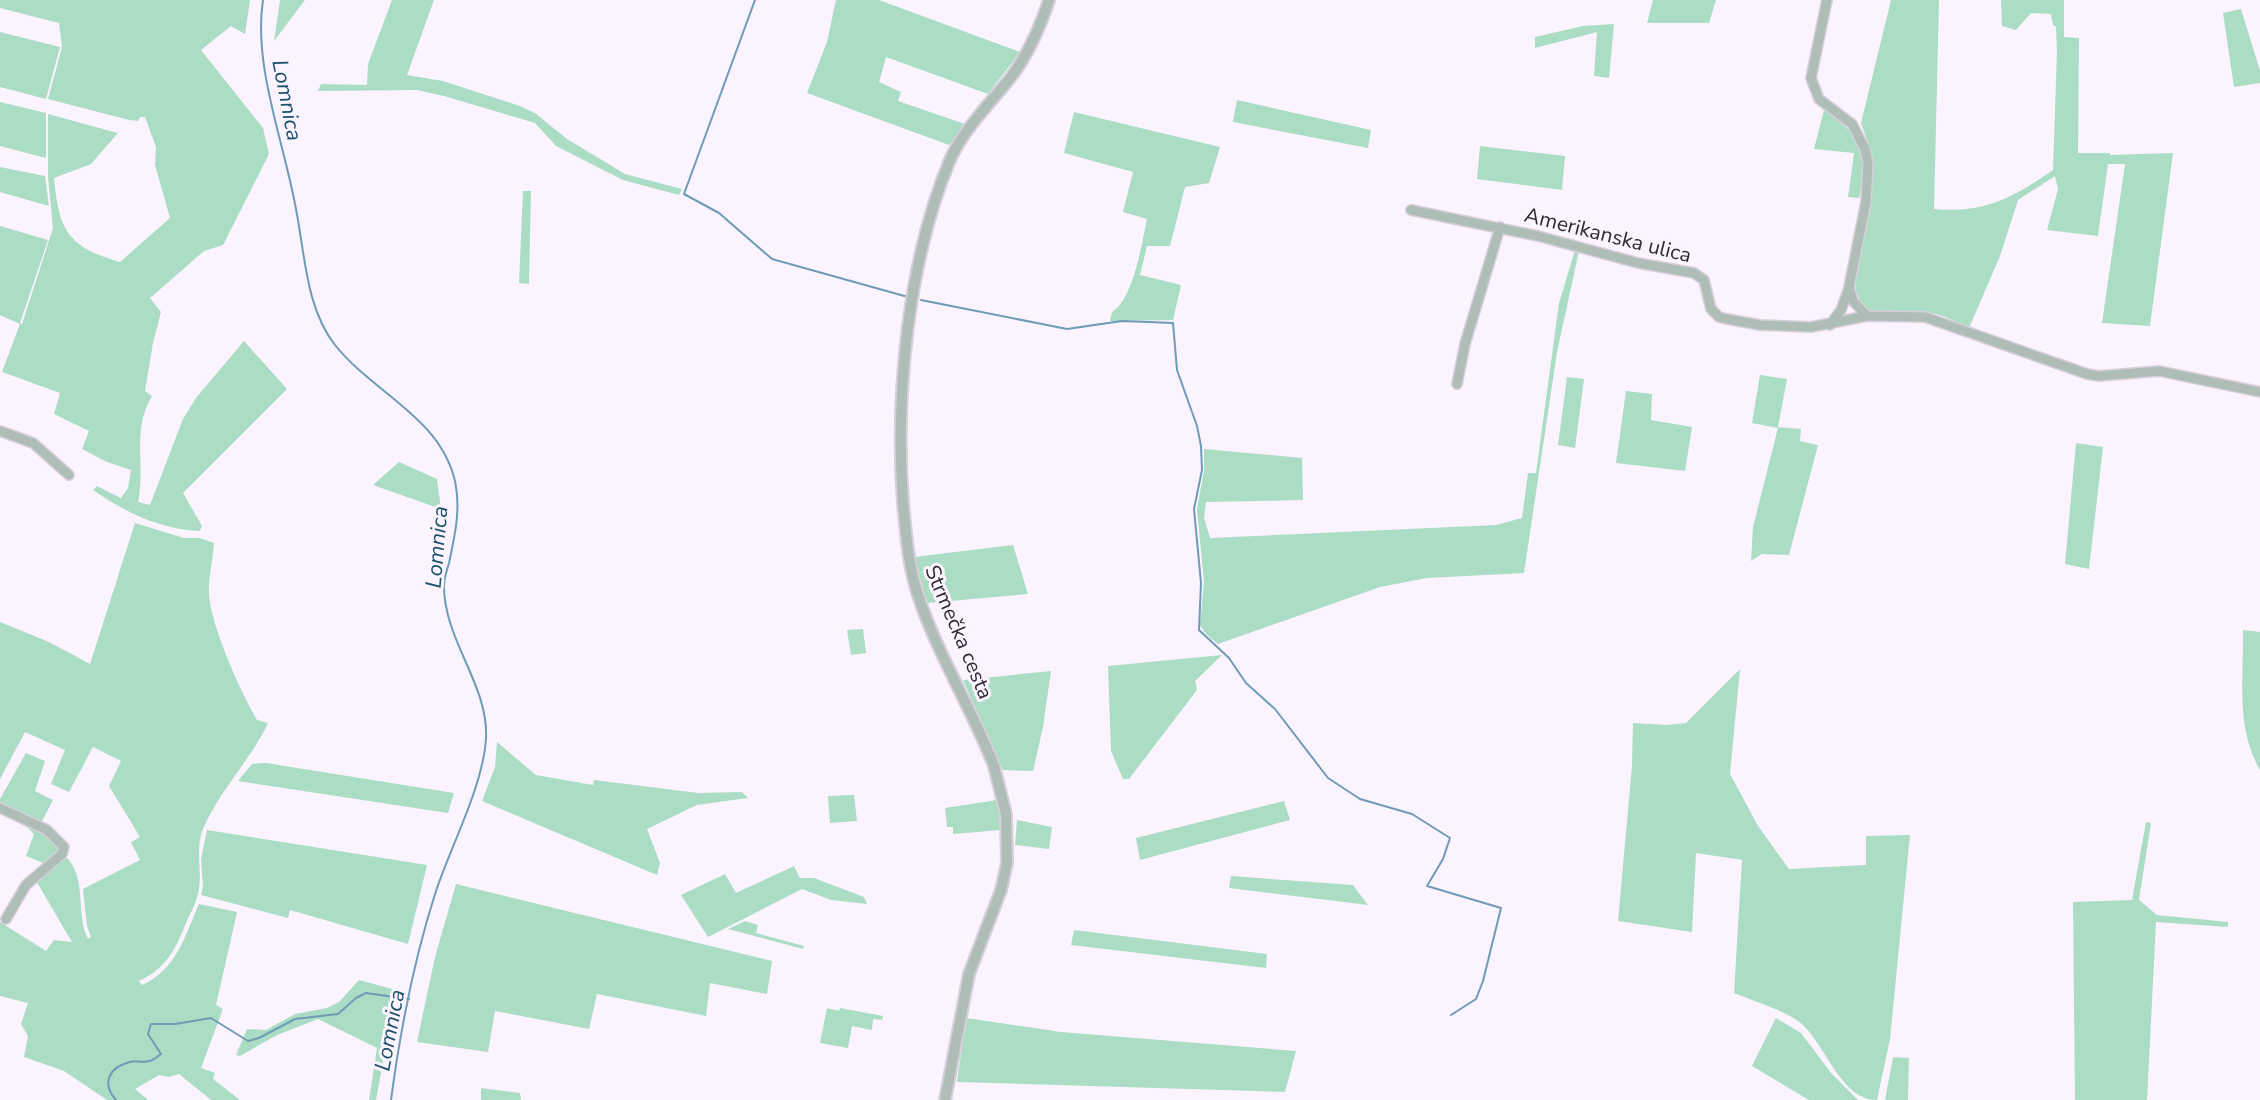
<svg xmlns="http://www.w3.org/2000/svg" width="2260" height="1100" font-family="'Nunito Sans',sans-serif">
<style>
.green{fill:#aaddc3}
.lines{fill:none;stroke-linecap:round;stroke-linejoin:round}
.stream{stroke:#6e9bb8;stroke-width:2}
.minor-casing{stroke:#d6cfd9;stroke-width:12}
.tertiary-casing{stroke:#d6cfd9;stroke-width:14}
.minor{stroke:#afbdb7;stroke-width:9}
.tertiary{stroke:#afbdb7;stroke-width:10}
.labels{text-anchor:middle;stroke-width:6;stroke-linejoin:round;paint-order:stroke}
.street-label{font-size:21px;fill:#302933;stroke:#fbf3fe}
.water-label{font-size:22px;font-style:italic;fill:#1c516b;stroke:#fbf3fe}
</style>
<rect width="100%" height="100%" fill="#fbf3fe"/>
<path class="green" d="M0 0H250L245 34 231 26 201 50 263 128 269 154 223 245 204 251 150 298 161 312 153 343 145 391 152 396C131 431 146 464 138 502L150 505 183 419 196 398 244 341 287 389 183 493 202 526 200 531C159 529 127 513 93 490L97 486 121 498 128 488 131 470 107 462 82 449 89 431 54 414 60 393 2 372 20 324 0 315V226L48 240 20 323 22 324 53 228 48 177V114L118 133 91 164 54 178C59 230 67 247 120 262L170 218 155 165 156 147 145 117H140L138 121 129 120 48 99 62 47 59 23 0 8Z
M280 0H305L274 41 280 1Z
M392 0H434L407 75 443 81 520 106 535 113 567 139 625 174 682 189 679 195 623 180 556 146 535 123 444 96 417 90 318 91 321 84 367 85 368 64Z
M836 0H879L1020 52 988 94 886 57 879 82 901 92 898 101 965 124 949 145 807 93 827 42Z
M1653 0H1716L1709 23H1647Z
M1891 0H1939L1934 209C1984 214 2014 197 2053 170L2057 52 2056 27 2053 25 2051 14 2031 13 2016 30 2002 26 2001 0H2064V37L2079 38 2078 153H2110V155L2173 153 2150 326 2102 323 2125 164H2108L2098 236 2047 230 2058 189 2055 176 2018 200 2000 256 1969 328C1957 323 1943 314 1930 313 1897 309 1862 330 1855 284L1872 177 1868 143 1861 123Z
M2241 9 2260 71V83L2234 87 2223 13Z
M1614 24 1609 78 1594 76 1597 32 1535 48V37L1583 26Z
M0 32 60 47 46 99 0 87Z
M1237 100 1371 130 1368 148 1233 122Z
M0 102 46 113V158L0 146Z
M1824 110C1861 134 1870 155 1859 198L1848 197 1854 153 1814 149Z
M1074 112 1220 147 1209 183 1185 187 1170 246H1147L1140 275 1181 285 1173 320 1110 321 1112 312C1133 300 1142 243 1147 219L1123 212 1133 172 1064 153Z
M1480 146 1565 156 1562 190 1477 179Z
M0 167 45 176 49 206 0 192Z
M523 191H531L529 284 519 283Z
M1575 250 1579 251 1557 352 1524 573 1427 578 1380 587 1218 644 1206 634 1200 625 1204 582 1197 509 1204 471V449L1302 458 1303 500 1206 502 1204 518 1210 538 1496 525 1522 518 1528 473H1536L1559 303Z
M1760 375 1787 379 1778 427 1801 429 1800 441 1818 445 1789 555 1762 554 1751 561 1753 527 1778 428 1752 423Z
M1567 377 1584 379 1575 448 1558 445Z
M1626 391 1652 394 1651 420 1692 427 1685 471 1616 463Z
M2076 443 2103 447 2089 569 2065 564Z
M399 462 437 479 441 509 373 485Z
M135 523 184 538H200L214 543C213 560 208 578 209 595 211 626 241 693 257 720L268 723C250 761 219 791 203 829 195 849 202 868 199 888 198 898 193 909 188 918 177 946 168 968 139 981L142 985C176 970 185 936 199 904L237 912 216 1005 223 1009 201 1068 215 1073 213 1079 240 1100H211L179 1074 169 1077 159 1075 135 1089 148 1100H107L64 1071 24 1057 28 1036 21 1024 28 1003 0 996V922L46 951 54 940 72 942 35 879 65 856C88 877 75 914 88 939L91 937 87 926 83 889 140 860 131 842 140 837 109 786 121 761 93 747 69 792 51 784 65 750 25 732 0 779V622L49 642 90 664Z
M1013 545 1028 594 927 603 914 557Z
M863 629 866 653 851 655 847 630Z
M2243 630 2260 632V770C2235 727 2244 677 2243 630Z
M1222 655 1195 681 1197 690 1129 779H1123L1111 751 1108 666Z
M1740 669 1730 774 1758 826 1789 869 1866 865V836L1910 835 1890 1039 1877 1100C1842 1100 1827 1049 1805 1027 1791 1012 1753 1001 1734 993L1742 860 1696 853 1692 932 1618 921 1632 766 1633 723 1667 725 1686 723Z
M1051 671 1043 727 1033 771 1003 770 963 680Z
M497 742 536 775 593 785 594 780 698 793 742 792 748 798 697 805 647 829 660 863 657 875 482 801 495 767Z
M26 753 45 761 35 791 53 800 41 823 0 803V799Z
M266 763 454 793 448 813 238 781 252 764Z
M854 795 857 821 830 823 828 796Z
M997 800 1001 830 953 834V827H947L945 808Z
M1284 801 1290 820 1140 860 1136 838Z
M1017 820 1052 827 1049 849 1015 845Z
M2146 822 2151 823 2139 900 2157 915 2228 922V927L2156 922 2147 1100H2075L2073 902 2132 900Z
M29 824 52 837 60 848 43 863 26 856 34 834 27 827Z
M207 830 427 865 408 944 290 910 288 918 201 895 203 887 201 859Z
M794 866 800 878H814L864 897 867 904 831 900 802 889 708 937 681 895 725 874 736 893Z
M1231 876 1353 885 1368 905 1229 888Z
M456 884 772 961 767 994 710 983 706 1016 597 994 589 1029 495 1011 488 1052 417 1042 435 957Z
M745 921 758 925 756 933 804 946 803 949 728 929Z
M1074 930 1267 954 1266 968 1071 945Z
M359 980 396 990 376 1100H369L377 1048 318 1019 277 1035 240 1056 236 1055 247 1029 266 1030 295 1014 327 1008 339 1002Z
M827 1008 839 1011 840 1008 883 1016 882 1020 873 1019 872 1030 852 1026 848 1048 820 1043Z
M966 1018 1061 1032 1296 1051 1285 1092 957 1082Z
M1776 1018 1801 1033 1831 1073 1858 1100H1809L1752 1066Z
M1893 1057 1909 1058 1908 1100H1885Z
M481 1088 520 1093 521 1100H481Z"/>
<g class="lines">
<path class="stream" d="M263 0C253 64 283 140 295 204 305 251 305 307 335 345 373 393 440 417 455 481 461 509 455 535 449 563 447 570 444 578 444 586 444 641 489 685 486 739 483 786 451 846 436 891 415 956 400 1032 391 1100
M755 0 684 194 719 213 772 259 908 297
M921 300 1067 329 1122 321 1173 323 1177 370 1197 426 1201 446 1202 470 1194 509 1201 583 1199 630 1229 658 1246 683 1275 709 1328 778 1360 799 1412 814 1450 838 1443 859 1427 886 1501 908 1483 981 1476 999 1451 1015
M116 1100C101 1083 109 1067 130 1062 136 1060 143 1063 149 1061 153 1061 158 1056 161 1054L148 1034 151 1024H175L211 1018 248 1041 259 1038 295 1019 338 1014 356 998 366 993 409 999"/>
<defs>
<path id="minor" d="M1827 0 1811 78 1819 99 1852 124 1865 149 1868 163 1866 202 1849 287 1853 301 1867 316
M1411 210 1538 236 1638 263 1694 273 1704 280 1711 309 1719 317 1727 319 1760 325 1811 327 1867 316 1925 317 2087 374 2099 376 2159 371 2260 392
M1830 325 1841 310 1849 288
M1457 384 1465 344 1500 227
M0 431 33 443 69 475
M0 808 47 830 64 847 62 854 26 885 6 919"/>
<path id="tertiary" d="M945 1100 969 974 1001 890 1007 863 1006 814 994 766C971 707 936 652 917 592 908 563 906 533 903 503 895 395 908 260 950 160 964 128 990 104 1011 77 1029 53 1040 28 1049 0"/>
</defs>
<use href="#minor" class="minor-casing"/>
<use href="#tertiary" class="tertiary-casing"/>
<use href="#minor" class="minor"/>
<use href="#tertiary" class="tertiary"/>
</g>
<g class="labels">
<g class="street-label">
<text transform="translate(1608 235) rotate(14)" y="7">Amerikanska ulica</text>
<text transform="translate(959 632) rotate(67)" y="7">Strmečka cesta</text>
</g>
<g class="water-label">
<text transform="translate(288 100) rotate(79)" y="8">Lomnica</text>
<text transform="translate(436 547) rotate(-85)" y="8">Lomnica</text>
<text transform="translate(389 1030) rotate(-79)" y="8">Lomnica</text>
</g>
</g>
</svg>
